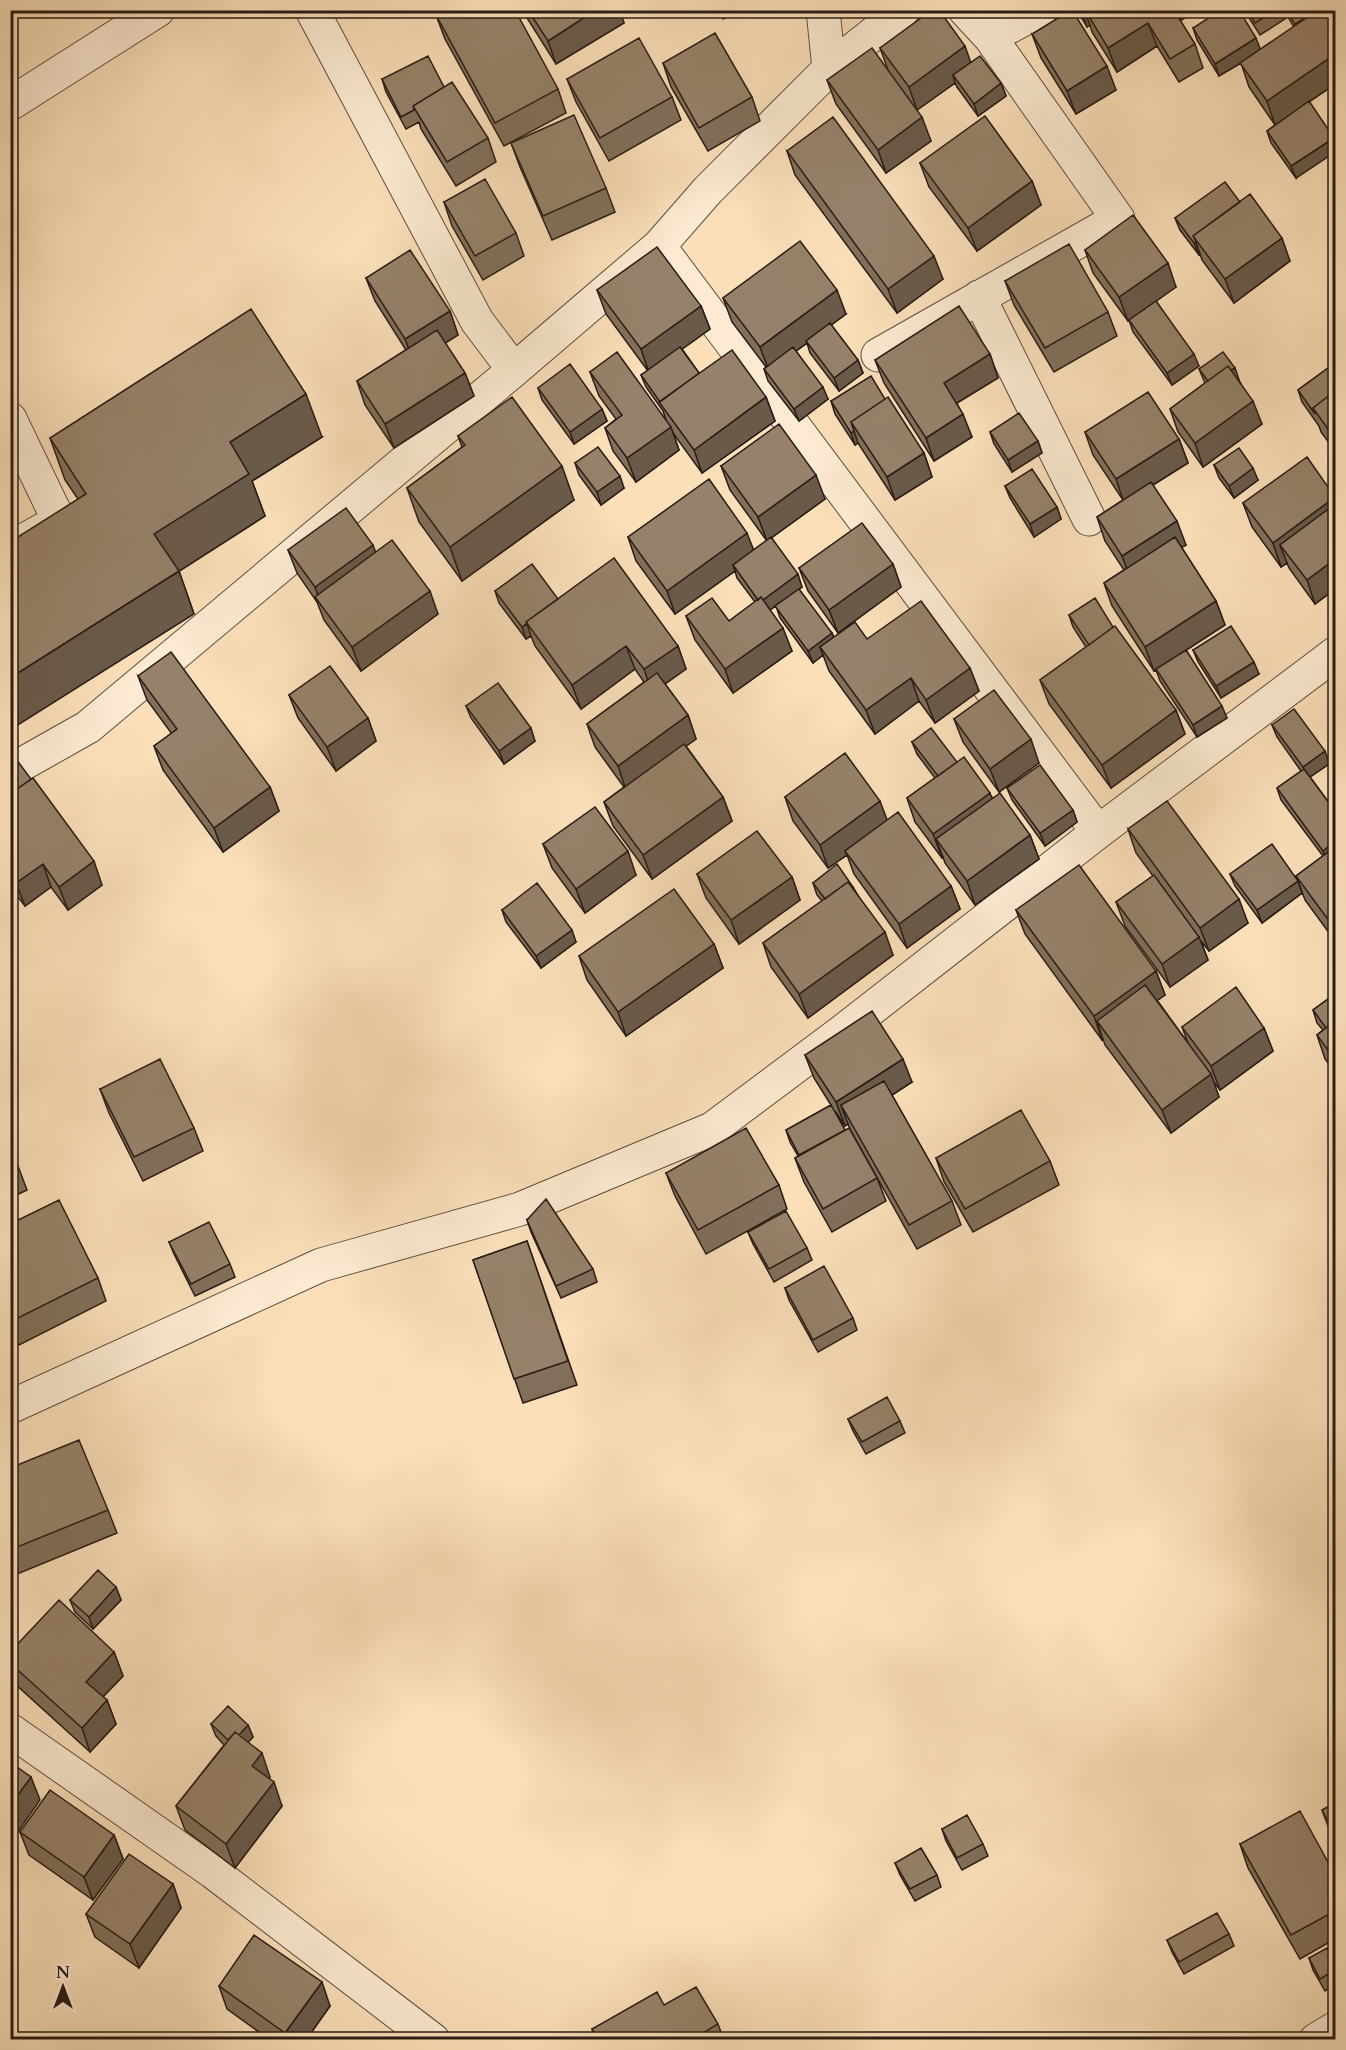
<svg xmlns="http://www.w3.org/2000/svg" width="1346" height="2050" font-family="Cardo,serif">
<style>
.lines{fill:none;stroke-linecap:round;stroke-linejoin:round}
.minor-casing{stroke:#5d4d3e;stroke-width:35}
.minor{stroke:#fcead2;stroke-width:33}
.wall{fill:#816f5b;stroke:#291c15;stroke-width:1.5}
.shaded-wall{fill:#695a4a;stroke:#291c15;stroke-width:1.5}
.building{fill:#96816a;stroke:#291c15;stroke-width:1.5}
</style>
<rect width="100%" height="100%" fill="#fadfb9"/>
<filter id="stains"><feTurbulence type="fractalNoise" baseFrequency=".00333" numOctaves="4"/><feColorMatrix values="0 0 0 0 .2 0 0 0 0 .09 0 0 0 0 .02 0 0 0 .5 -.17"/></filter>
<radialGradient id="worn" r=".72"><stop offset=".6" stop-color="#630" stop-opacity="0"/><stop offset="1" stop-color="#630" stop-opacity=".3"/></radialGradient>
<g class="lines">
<defs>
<path id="minor" d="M312 10 477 321 514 370 659 246 708 190 829 69 903 10
M823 10 829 69
M965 10 990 37 1041 10
M10 104 158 10
M659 246 1098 832
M979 297 1089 519
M878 355 1118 219 990 37
M10 419 59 521 10 548
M10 771 88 727 514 370
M10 1407 321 1265 520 1209 712 1129 843 1031 1098 832 1336 653
M10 1730 213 1872 433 2040
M1316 2040 1336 2028"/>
</defs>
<use href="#minor" class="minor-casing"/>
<use href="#minor" class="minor"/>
</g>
<path class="wall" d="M522 10H619L624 23 556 64Z
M719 10H742L723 19Z
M1077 10H1197L1180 21 1195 44 1203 68 1179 82 1157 46 1117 72 1092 32 1090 25 1087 27Z
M1244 10H1282L1285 19 1260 35Z
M1284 10H1335V84L1309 102 1296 178 1271 143 1267 131 1275 125 1249 87 1241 63 1219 76 1197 40 1193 28 1260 50 1294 27Z
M436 15 558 89 566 113 504 146 445 39Z
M1032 34 1116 90 1076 114 1041 58Z
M880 48 971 62 1001 83 1006 96 978 116 957 87 955 83 917 110 931 141 886 173 836 104 827 80 888 70Z
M663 63 752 97 760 121 708 151 671 87Z
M382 79 444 87 488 138 496 162 456 186 421 129 419 122 406 129 386 92Z
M567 79 672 97 681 120 609 161 576 102Z
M511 143 606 188 615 212 552 240 520 167Z
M787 151 943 279 897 313 795 175Z
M920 163 1032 181 1041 205 977 251 929 187Z
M444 202 516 233 524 256 483 280 452 226Z
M1240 202 1290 261 1234 303 1202 260 1200 254 1199 255 1180 230 1175 218Z
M1085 250 1176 287 1156 301 1199 366 1172 385 1133 332 1129 320 1128 321 1093 273Z
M366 278 450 311 458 335 445 343 465 373 474 396 394 448 365 405 357 381 406 350 375 301Z
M1005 281 1108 312 1117 336 1054 372 1014 305Z
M597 290 701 306 710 329 682 349 699 373 766 397 775 421 702 473 673 433 679 450 636 482 613 451 605 428 616 419 599 396 590 372 666 420 663 411 646 387 641 375 648 371 606 314Z
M723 298 846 314 831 325 858 360 863 373 839 391 810 353 807 343 796 351 828 399 799 421 768 381 764 369 766 367 732 322Z
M990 354 998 378 957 403 972 437 934 461 884 383 875 360Z
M1335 363V451L1321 432 1319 426 1302 402 1298 390Z
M1235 368 1239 380 1262 424 1203 467 1178 432 1170 409 1205 383 1199 369Z
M538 388 602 409 607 421 574 444 542 400Z
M885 399 924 453 932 477 895 500 858 443 855 445 835 414 831 401Z
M990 432 1038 441 1042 453 1012 472 994 444Z
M1085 432 1179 439 1188 463 1153 485 1186 545 1181 547 1216 601 1225 625 1186 650 1227 718 1197 737 1160 681 1156 670 1154 671 1112 606 1104 583 1124 570 1105 541 1097 517 1123 500 1093 455Z
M458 436 574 500 462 581 419 522 407 488 462 447Z
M322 437 252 481 265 516 179 571 194 614 78 499 65 480 50 438Z
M575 463 624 488 601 505 579 475Z
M1214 465 1258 480 1234 498 1219 478Z
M721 466 825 499 771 538 802 587 793 594 832 633 834 638 867 639 970 668 979 691 935 723 919 701 875 734 829 671 823 655 813 663 780 618 776 606 770 610 792 651 733 693 695 640 686 616 729 621 755 602 737 578 735 571 675 614 636 561 628 537 754 550 767 541 730 490Z
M1005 486 1057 507 1061 519 1034 537 1010 498Z
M1335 497V589L1315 604 1289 568 1287 563 1281 567 1252 527 1243 503Z
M288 550 376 552 438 614 361 671 324 620 317 602 297 573Z
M893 564 901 587 838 633 808 591 799 568Z
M495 591 558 599 678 646 686 669 665 684 688 715 696 739 686 746 723 797 732 821 652 879 613 826 604 802 624 787 595 747 587 724 644 682 635 669 581 709 535 646 531 636 526 639 499 603Z
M1069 615 1113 627 1176 710 1185 734 1111 788 1049 704 1040 680 1086 647 1073 627Z
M1193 650 1259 674 1221 698 1198 662Z
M138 676 270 787 279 811 223 852 163 770 154 746 172 734 147 700Z
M1335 683V702L1330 687Z
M289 695 368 718 376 741 336 771 298 718Z
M466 706 535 741 504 764 471 718Z
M954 719 1039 763 999 792 963 742Z
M1272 725 1329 764 1310 777 1335 811V941L1305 900 1296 876 1323 856 1281 800 1277 788 1301 771 1277 737Z
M912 742 957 762 1030 835 1039 859 975 905 945 863 943 857 942 858 915 822 907 798 935 778 917 754Z
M10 763 102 885 68 910 51 887 25 906 10 887Z
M1007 788 1073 810 1077 822 1045 846 1012 800Z
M785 797 887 820 951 886 960 909 907 948 854 874 847 855 828 868 793 821Z
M1128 829 1248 923 1209 951 1201 941 1208 960 1170 987 1125 926 1116 902 1153 876 1136 853Z
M543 844 636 875 585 913 552 868Z
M697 874 792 877 800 900 739 944 706 898Z
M1230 874 1302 893 1262 923 1235 886Z
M813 883 853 887 893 955 808 1018 771 967 763 943 822 901 817 895Z
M502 910 576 942 541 968 506 922Z
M1016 910 1156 971 1165 995 1157 1000 1188 1043 1182 1027 1264 1028 1273 1051 1220 1090 1213 1081 1219 1097 1171 1133 1105 1045 1103 1039 1102 1040 1025 934Z
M714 944 723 968 626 1036 587 980 579 956Z
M1335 994V1072L1325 1059 1317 1035 1323 1030 1317 1023 1313 1010Z
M805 1055 912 1082 892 1095 952 1201 961 1225 917 1249 850 1129 848 1124 845 1126 835 1111 845 1130 877 1178 886 1201 832 1232 804 1182 795 1158 798 1156 790 1142 786 1130 831 1105 814 1078Z
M100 1089 194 1128 203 1151 143 1181 109 1113Z
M10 1150 18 1166 27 1190 10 1198Z
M936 1158 1050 1161 1059 1185 973 1232 944 1182Z
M666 1173 779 1185 787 1209 706 1254 675 1196Z
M527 1220 593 1269 597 1282 561 1298 531 1232Z
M10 1224 98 1278 106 1301 19 1345 10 1329Z
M748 1232 807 1248 812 1260 774 1282 753 1244Z
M527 1241 577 1385 523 1403 473 1260Z
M169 1242 230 1264 235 1277 195 1296 174 1254Z
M785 1288 853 1318 857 1330 818 1352 789 1300Z
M848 1419 900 1421 905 1433 866 1454 853 1431Z
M10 1468 108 1510 117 1533 10 1577Z
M116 1587 121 1600 93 1629 75 1612 70 1600Z
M10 1652H114L123 1676 103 1697 107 1700 116 1724 90 1752 13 1682 10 1673Z
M211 1724 248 1725 253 1737 248 1742 270 1777 269 1779 282 1806 235 1868 185 1830 176 1806 224 1745 216 1736Z
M1335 1803V1842L1331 1834 1322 1810Z
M942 1829 983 1844 988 1856 962 1870 946 1841Z
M20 1832 114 1835 123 1859 93 1900 29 1855Z
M1240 1844 1335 1875V1939L1300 1959 1248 1868Z
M895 1863 937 1875 941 1887 915 1901 900 1875Z
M173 1884 181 1908 139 1968 95 1937 86 1914Z
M1229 1934 1234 1946 1184 1974 1172 1952 1167 1940Z
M1309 1958 1335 1963V1985L1325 1991 1313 1970Z
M219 1986 330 2006 306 2040H270L227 2009Z
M664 2005 718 2024 724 2040H596L592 2029Z"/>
<path class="shaded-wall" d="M596 10H619L624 23 556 64 548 41Z
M1316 10H1329L1299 36 1295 24Z
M1085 13 1090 25 1087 27 1083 15Z
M1148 23 1157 46 1117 72 1108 48Z
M1256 38 1261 51 1219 76 1215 64Z
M965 46 973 69 953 75 955 83 917 110 909 87Z
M1335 54V84L1275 125 1267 101Z
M1107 66 1116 90 1076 114 1067 91Z
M1001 83 1006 96 978 116 974 104Z
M922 117 931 141 886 173 878 150Z
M1334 138 1335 141V152L1296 178 1291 166Z
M1032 181 1041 205 977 251 968 228Z
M1282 238 1290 261 1234 303 1225 279Z
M1196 242 1200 254 1199 255 1194 243Z
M934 256 943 279 897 313 888 289Z
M1168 263 1176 287 1128 321 1119 297Z
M837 290 846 314 807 343 806 341 807 343 769 371 760 347Z
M701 306 710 329 649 373 641 349Z
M450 311 458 335 414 363 405 339Z
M990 354 998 378 952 406 944 383Z
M1194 354 1199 366 1172 385 1167 373Z
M858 360 863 373 839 391 834 378Z
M1235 368 1239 380 1215 397 1211 385Z
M465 373 474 396 394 448 385 424Z
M823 387 828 399 799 421 794 409Z
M306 394 322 437 252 481 265 516 170 577 154 534 230 442Z
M766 397 775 421 702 473 694 450Z
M1253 401 1262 424 1203 467 1195 443Z
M602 409 607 421 574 444 570 432Z
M963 414 972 437 934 461 926 438Z
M671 427 679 450 636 482 627 458Z
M854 431 858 443 855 445 851 433Z
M1179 439 1188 463 1124 503 1116 479Z
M1038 441 1042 453 1012 472 1008 460Z
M924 453 932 477 895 500 887 477Z
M562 466 574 500 462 581 450 547Z
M1253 468 1258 480 1234 498 1229 486Z
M816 475 825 499 767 541 758 517Z
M620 476 624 488 601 505 597 492Z
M1335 497V527L1280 545 1287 563 1281 567 1273 543Z
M1057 507 1061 519 1034 537 1030 524Z
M1177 521 1186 545 1131 580 1122 556Z
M747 533 756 556 733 565 735 571 675 614 667 591Z
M373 545 382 569 321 605 315 587Z
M1335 559V589L1315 604 1307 580Z
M893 564 901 587 838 633 829 610Z
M179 571 194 614 10 730V678Z
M798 574 802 587 764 614 760 602Z
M430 591 438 614 361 671 352 647Z
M1216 601 1225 625 1154 671 1145 647Z
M527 624 531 636 526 639 522 627Z
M783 628 792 651 733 693 725 669Z
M832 633 837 646 820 647 823 655 813 663 808 651Z
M626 646 635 669 581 709 572 685Z
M678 646 686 669 652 693 644 669Z
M1254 662 1259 674 1221 698 1216 686Z
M970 668 979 691 935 723 926 700Z
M911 678 919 701 875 734 866 710Z
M1222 706 1227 718 1197 737 1193 725Z
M1176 710 1185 734 1111 788 1102 765Z
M688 715 696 739 626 790 618 766Z
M368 718 376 741 336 771 327 747Z
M531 728 535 741 504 764 499 751Z
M1031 739 1039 763 999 792 990 769Z
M1325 751 1329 764 1307 779 1303 767Z
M270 787 279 811 223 852 214 828Z
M990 793 999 817 936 839 943 857 942 858 933 834Z
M723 797 732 821 652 879 643 855Z
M880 801 889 825 845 851 847 855 828 868 820 845Z
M1073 810 1077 822 1045 846 1040 833Z
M1030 835 1039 859 975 905 967 881Z
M1335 841V857L1327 863 1323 851Z
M628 851 636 875 585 913 576 889Z
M94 861 102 885 68 910 59 887Z
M43 864 51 887 25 906 16 883Z
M792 877 800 900 739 944 731 920Z
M1298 881 1302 893 1262 923 1257 910Z
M951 886 960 909 907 948 899 924Z
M1239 899 1248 923 1209 951 1200 928Z
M572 930 576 942 541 968 536 956Z
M885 932 893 955 808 1018 799 994Z
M1199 937 1208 960 1170 987 1162 964Z
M714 944 723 968 626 1036 618 1012Z
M1156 971 1165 995 1108 1036 1097 1021 1103 1039 1102 1040 1094 1016Z
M1264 1028 1273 1051 1220 1090 1211 1066Z
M903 1059 912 1082 851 1122 841 1105 848 1124 845 1126 836 1102Z
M1211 1074 1219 1097 1171 1133 1162 1110Z
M116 1587 121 1600 93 1629 89 1617Z
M114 1652 123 1676 95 1705 86 1682Z
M107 1700 116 1724 90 1752 82 1728Z
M248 1725 253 1737 236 1755 231 1743Z
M262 1753 270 1777 260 1790 252 1766Z
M31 1777 40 1800 13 1839 10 1833V1806Z
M274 1782 282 1806 235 1868 226 1844Z
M114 1835 123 1859 93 1900 84 1877Z
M173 1884 181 1908 139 1968 130 1944Z
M322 1982 330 2006 306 2040H288L285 2033Z"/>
<path class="building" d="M445 10H515L558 89 495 123 436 15Z
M528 10H596L548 41Z
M932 10H939L965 46 909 87 880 48Z
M1071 10H1072L1107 66 1067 91 1032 34Z
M1080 10H1084L1085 13 1083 15Z
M1085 10H1174L1195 44 1170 59 1148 23 1108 48Z
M1221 10H1239L1256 38 1215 64 1193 28Z
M1248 10H1276L1255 23Z
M1287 10H1316L1295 24Z
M1318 10H1335V54L1267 101 1240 63Z
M715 33 752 97 699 128 663 63Z
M639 38 672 97 600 138 567 79Z
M872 48 922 117 878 150 827 80Z
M428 56 444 87 413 106 414 110 401 117 382 79Z
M980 56 1001 83 974 104 953 75Z
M452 82 488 138 447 162 413 106Z
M1309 101 1334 138 1291 166 1267 131Z
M574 115 606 188 543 216 511 143Z
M985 116 1032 181 968 228 920 163Z
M833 117 934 256 888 289 787 151Z
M485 179 516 233 475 256 444 202Z
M1225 182 1240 202 1193 236 1196 242 1194 243 1175 218Z
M1250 194 1282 238 1225 279 1193 236Z
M1133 215 1168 263 1119 297 1085 250Z
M800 241 837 290 760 347 723 298Z
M1069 244 1108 312 1045 348 1005 281Z
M657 247 701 306 641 349 597 290Z
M410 250 450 311 405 339 366 278Z
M1156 301 1194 354 1167 373 1129 320Z
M959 306 990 354 944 383 963 414 926 438 875 360Z
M251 309 306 394 230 442 249 474 154 534 179 571 10 678V542L86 494 50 438Z
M830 323 858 360 834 378 806 341Z
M437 330 465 373 385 424 357 381Z
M680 347 699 373 660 402 641 375Z
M793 347 823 387 794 409 764 369Z
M732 350 766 397 694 450 659 402Z
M617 352 671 427 627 458 605 428 622 415 590 372Z
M1223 352 1235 368 1231 370 1228 366 1208 381 1199 369Z
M1335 363V391L1313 408 1315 414 1298 390Z
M570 364 602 409 570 432 538 388Z
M1228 366 1253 401 1195 443 1170 409Z
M871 376 885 399 851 422 854 431 851 433 831 401Z
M1335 391V439L1313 408Z
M1148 392 1179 439 1116 479 1085 432Z
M512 397 562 466 450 547 407 488 465 445 458 436Z
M888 397 924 453 887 477 851 422Z
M1019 413 1038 441 1008 460 990 432Z
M779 424 816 475 758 517 721 466Z
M598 447 620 476 597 492 575 463Z
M1239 448 1253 468 1229 486 1214 465Z
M1307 457 1335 497 1273 543 1243 503Z
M1032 469 1057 507 1030 524 1005 486Z
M709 479 747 533 667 591 628 537Z
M1151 482 1177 521 1122 556 1097 517Z
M1335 504V559L1307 580 1280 545Z
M346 508 373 545 315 587 288 550Z
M862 523 893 564 829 610 799 568Z
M771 537 798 574 763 600 761 597 758 600 733 565Z
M1175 537 1216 601 1145 647 1104 583Z
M392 540 430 591 352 647 315 597Z
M614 558 678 646 644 669 626 646 572 685 526 622Z
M532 564 558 599 526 622 527 623 522 627 495 591Z
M799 589 832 633 808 651 775 606Z
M761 597 783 628 725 669 686 616 712 598 729 621Z
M1095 598 1113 627 1089 645 1069 615Z
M921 601 970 668 926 700 911 678 866 710 820 647 855 622 867 639Z
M1115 626 1176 710 1102 765 1040 680Z
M1231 626 1254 662 1216 686 1193 650Z
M1186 650 1222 706 1193 725 1156 669Z
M171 652 270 787 214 828 154 746 177 729 138 676Z
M330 666 368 718 327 747 289 695Z
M657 673 688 715 618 766 587 724Z
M498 683 531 728 499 751 466 706Z
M1335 683V696L1330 687Z
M994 690 1031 739 990 769 954 719Z
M1294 709 1325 751 1303 767 1272 725Z
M931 728 957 762 938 776 912 742Z
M684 744 723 797 643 855 604 802Z
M845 753 880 801 820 845 785 797Z
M964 757 990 793 933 834 907 798Z
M16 759 31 779 10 794V763Z
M1040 765 1073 810 1040 833 1007 788Z
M1304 769 1335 811V841L1323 851 1277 788Z
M33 778 94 861 59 887 43 864 16 883 10 875V794Z
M1000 793 1030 835 967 881 936 839Z
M1167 801 1239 899 1200 928 1128 829Z
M595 807 628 851 576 889 543 844Z
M898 812 951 886 899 924 845 851Z
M757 831 792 877 731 920 697 874Z
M1272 844 1298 881 1257 910 1230 874Z
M1335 847V929L1296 876Z
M837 864 853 887H852L848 882 825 899 813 883Z
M1079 865 1156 971 1094 1016 1016 910Z
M1154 875 1199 937 1162 964 1116 902Z
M848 882 885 932 799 994 763 943Z
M537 883 572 930 536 956 502 910Z
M674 889 714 944 618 1012 579 956Z
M1145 985 1211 1074 1162 1110 1097 1021Z
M1236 987 1264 1028 1211 1066 1182 1027Z
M1335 994V1021L1326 1028 1313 1010Z
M872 1011 903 1059 836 1102 805 1055Z
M1335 1021V1060L1317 1035Z
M160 1059 194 1128 134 1157 100 1089Z
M884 1081 952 1201 909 1225 841 1105Z
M831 1105 845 1130 799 1155 786 1130Z
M1021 1110 1050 1161 965 1209 936 1158Z
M746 1128 779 1185 698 1230 666 1173Z
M849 1128 877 1178 823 1209 795 1158Z
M10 1150 18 1166 10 1170Z
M546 1199 593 1269 556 1286 527 1220Z
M59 1200 98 1278 10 1322V1224Z
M786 1211 807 1248 769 1269 748 1232Z
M209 1222 230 1264 191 1284 169 1242Z
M527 1241 568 1361 514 1379 473 1260Z
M824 1266 853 1318 813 1340 785 1288Z
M887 1397 900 1421 862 1442 848 1419Z
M79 1440 108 1510 10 1550V1468Z
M98 1570 116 1587 89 1617 70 1600Z
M59 1600 114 1652 86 1682 107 1700 82 1728 10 1663V1652Z
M228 1706 248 1725 239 1735 235 1732 228 1740 211 1724Z
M235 1732 262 1753 252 1766 274 1782 226 1844 176 1806Z
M10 1762 31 1777 10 1806Z
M50 1790 114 1835 84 1877 20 1832Z
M1335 1803V1834L1322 1810Z
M1300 1811 1335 1875V1911L1291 1935 1240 1844Z
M967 1815 983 1844 957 1858 942 1829Z
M921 1848 937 1875 910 1889 895 1863Z
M129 1854 173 1884 130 1944 86 1914Z
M1217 1913 1229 1934 1179 1962 1167 1940Z
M254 1935 322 1982 285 2033 219 1986Z
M1327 1948 1335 1963V1970L1320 1979 1309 1958Z
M696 1987 718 2024 691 2040H598L592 2029 657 1992 664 2005Z"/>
<rect width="1346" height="2050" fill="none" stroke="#fadfb9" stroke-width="36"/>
<rect x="12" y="12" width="1322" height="2026" fill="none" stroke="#291c15" stroke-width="3"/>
<rect x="18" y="18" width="1310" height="2014" fill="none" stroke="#291c15" stroke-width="1.5"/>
<g transform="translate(63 1987)" stroke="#fcead2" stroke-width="4.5" paint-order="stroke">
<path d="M0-4.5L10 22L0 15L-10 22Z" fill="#291c15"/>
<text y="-9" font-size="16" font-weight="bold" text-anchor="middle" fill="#291c15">N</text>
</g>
<rect width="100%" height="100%" filter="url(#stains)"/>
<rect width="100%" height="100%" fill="url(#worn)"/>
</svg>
